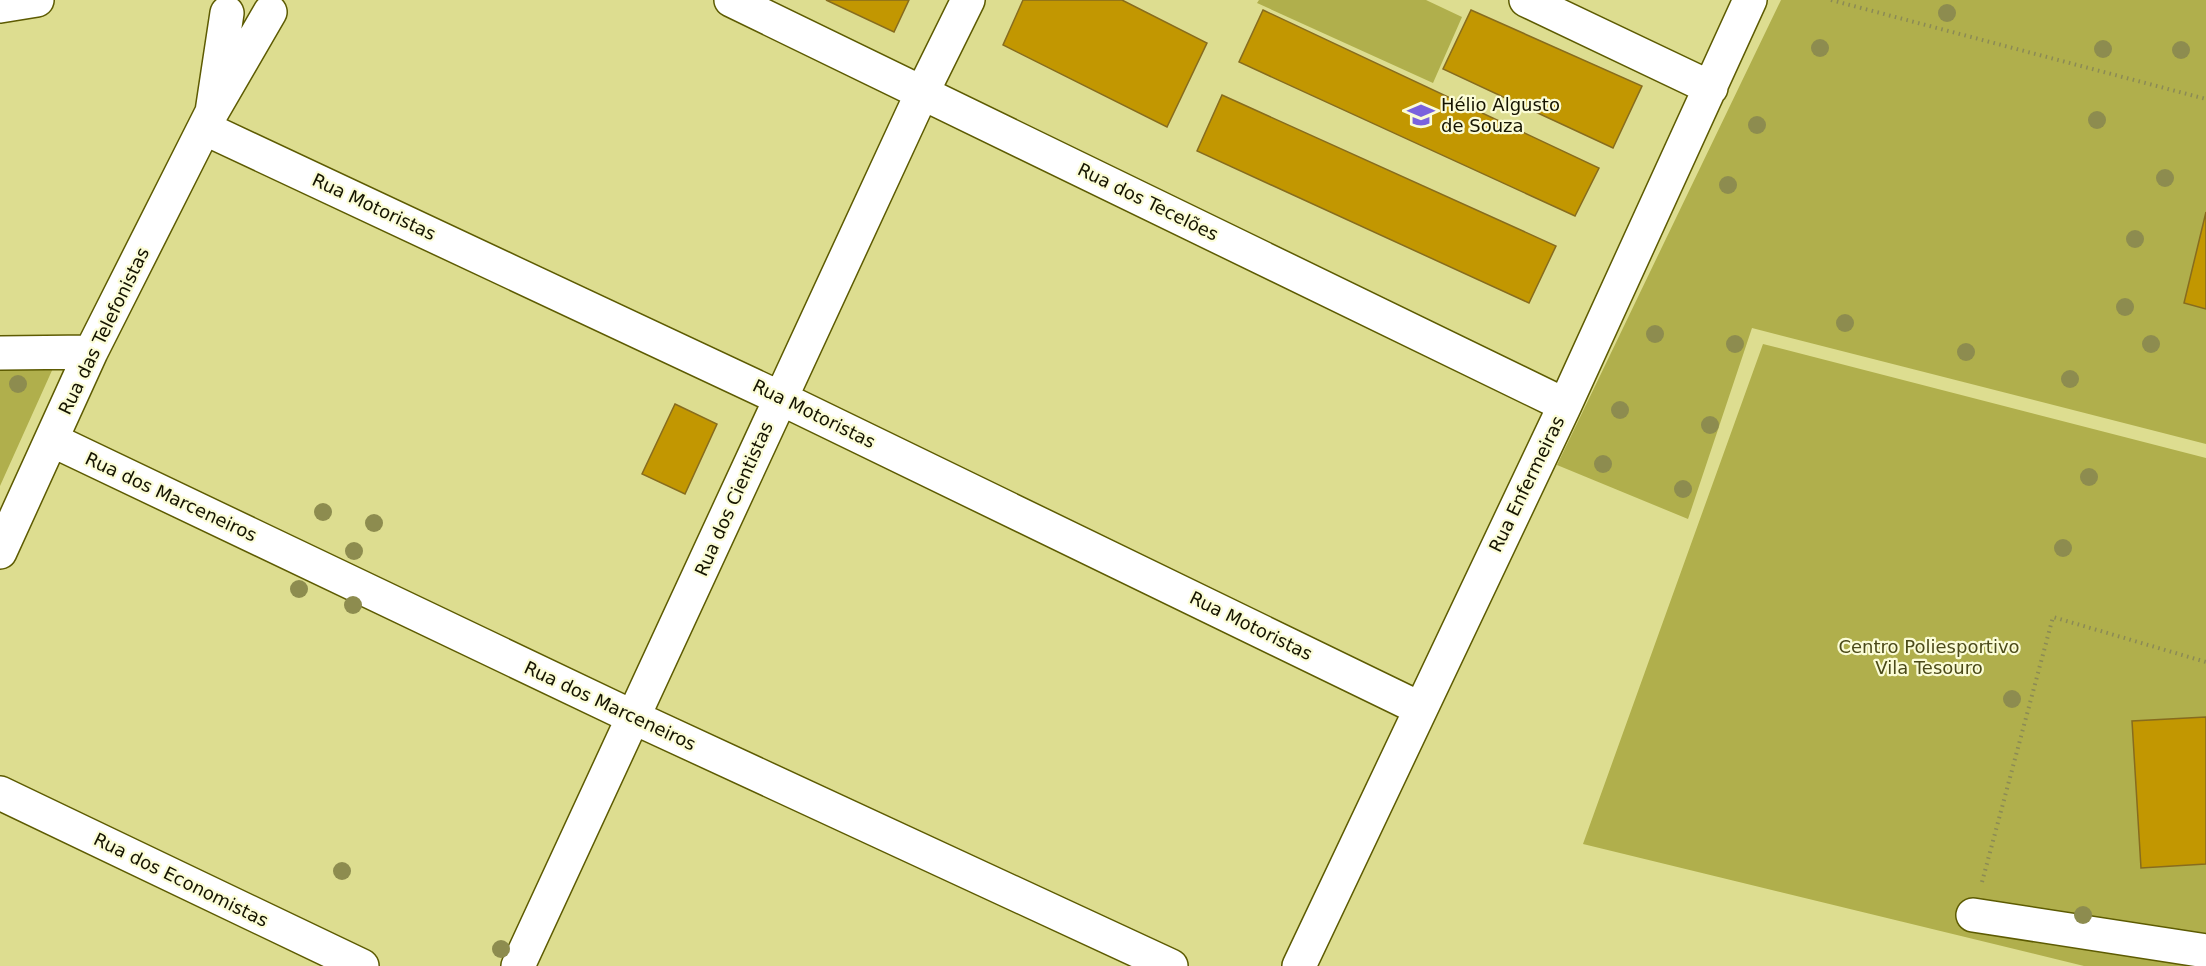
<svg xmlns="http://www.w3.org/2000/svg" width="2206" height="966" font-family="'DejaVu Sans',sans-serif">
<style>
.green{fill:#b0af4c}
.building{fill:#c29701;stroke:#876c1e;stroke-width:1.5}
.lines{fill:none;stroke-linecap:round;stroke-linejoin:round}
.street-casing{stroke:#5d5b02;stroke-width:36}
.path{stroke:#8b8a55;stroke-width:4;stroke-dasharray:1.5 4.5;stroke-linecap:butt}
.street{stroke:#fff;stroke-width:33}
.tree{fill:#8d8c4f}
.labels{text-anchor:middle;stroke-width:4.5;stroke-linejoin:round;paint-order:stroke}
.poi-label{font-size:18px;fill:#151400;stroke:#fbfcd6;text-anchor:start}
.street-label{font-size:18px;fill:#151400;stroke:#fbfcd6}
.park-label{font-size:18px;fill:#4b4a19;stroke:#fbfcd6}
</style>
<rect width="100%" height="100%" fill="#dddd90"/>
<path class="green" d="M1259 0H1426L1462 17 1433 83 1257 3Z
M1781 0H2206V444L1752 328 1688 519 1557 465Z
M1763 344 2206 458V966H2084L1583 844Z
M54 366 0 486V367Z"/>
<path class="building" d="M826 0H909L894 32Z
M1023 0H1122L1207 43 1167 127 1003 45Z
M1263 10 1599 168 1575 216 1239 62Z
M1471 10 1642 86 1613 148 1443 69Z
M1222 95 1556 246 1529 303 1197 151Z
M2206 212V309L2184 303Z
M675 404 717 424 685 494 642 474Z
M2206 717V864L2141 868 2132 721Z"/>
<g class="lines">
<defs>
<path id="street" d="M731 0 1565 405
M1526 0 1711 88
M0 6 37 0
M227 13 212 112 270 12
M204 128 780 398 1419 708
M0 353 91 352
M52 440 635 718 1171 966
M0 552 91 352 212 112
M0 793 362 966
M1973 915 2206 951
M518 966 922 93 968 0
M1299 966 1565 405 1750 0"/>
</defs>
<use href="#street" class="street-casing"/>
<path class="path" d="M1831 0 2206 99
M1982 882 2053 617 2206 662"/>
<use href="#street" class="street"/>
</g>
<g class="tree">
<circle cx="1947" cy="13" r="9"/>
<circle cx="1820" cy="48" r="9"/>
<circle cx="2103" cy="49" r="9"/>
<circle cx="2181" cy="50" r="9"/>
<circle cx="2097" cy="120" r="9"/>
<circle cx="1757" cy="125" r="9"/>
<circle cx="2165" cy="178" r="9"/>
<circle cx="1728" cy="185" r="9"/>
<circle cx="2135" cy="239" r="9"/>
<circle cx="2125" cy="307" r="9"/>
<circle cx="1845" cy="323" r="9"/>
<circle cx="1655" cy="334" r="9"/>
<circle cx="1735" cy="344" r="9"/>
<circle cx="2151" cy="344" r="9"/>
<circle cx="1966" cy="352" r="9"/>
<circle cx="2070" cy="379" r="9"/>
<circle cx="18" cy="384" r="9"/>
<circle cx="1620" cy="410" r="9"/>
<circle cx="1710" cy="425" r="9"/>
<circle cx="1603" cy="464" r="9"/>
<circle cx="2089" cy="477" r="9"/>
<circle cx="1683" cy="489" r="9"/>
<circle cx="323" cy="512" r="9"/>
<circle cx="374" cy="523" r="9"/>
<circle cx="2063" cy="548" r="9"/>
<circle cx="354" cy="551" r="9"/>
<circle cx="299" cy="589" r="9"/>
<circle cx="353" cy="605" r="9"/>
<circle cx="2012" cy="699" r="9"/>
<circle cx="342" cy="871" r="9"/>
<circle cx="2083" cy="915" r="9"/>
<circle cx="501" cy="949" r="9"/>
</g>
<defs>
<symbol id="school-bare" viewBox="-9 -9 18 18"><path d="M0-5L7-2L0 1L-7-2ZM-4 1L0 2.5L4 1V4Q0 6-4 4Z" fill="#7a62dd" stroke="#fbfcd6" stroke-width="2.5" paint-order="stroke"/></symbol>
</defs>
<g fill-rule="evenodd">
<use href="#school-bare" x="1402" y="96" width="38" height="38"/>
</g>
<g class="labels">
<g class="poi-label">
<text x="1441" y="111">Hélio Algusto<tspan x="1441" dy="21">de Souza</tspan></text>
</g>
<g class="street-label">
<text transform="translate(1148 202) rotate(26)" y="6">Rua dos Tecelões</text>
<text transform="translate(374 207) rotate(25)" y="6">Rua Motoristas</text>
<text transform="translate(104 331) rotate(-64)" y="6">Rua das Telefonistas</text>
<text transform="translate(814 414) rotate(26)" y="6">Rua Motoristas</text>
<text transform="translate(1527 484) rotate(-64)" y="6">Rua Enfermeiras</text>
<text transform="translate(171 497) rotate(25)" y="6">Rua dos Marceneiros</text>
<text transform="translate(734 499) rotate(-66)" y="6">Rua dos Cientistas</text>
<text transform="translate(1251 626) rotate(26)" y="6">Rua Motoristas</text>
<text transform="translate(610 706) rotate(25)" y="6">Rua dos Marceneiros</text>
<text transform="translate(181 880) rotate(26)" y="6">Rua dos Economistas</text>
</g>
<g class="park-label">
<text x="1929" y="653">Centro Poliesportivo<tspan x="1929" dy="21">Vila Tesouro</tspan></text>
</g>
</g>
</svg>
